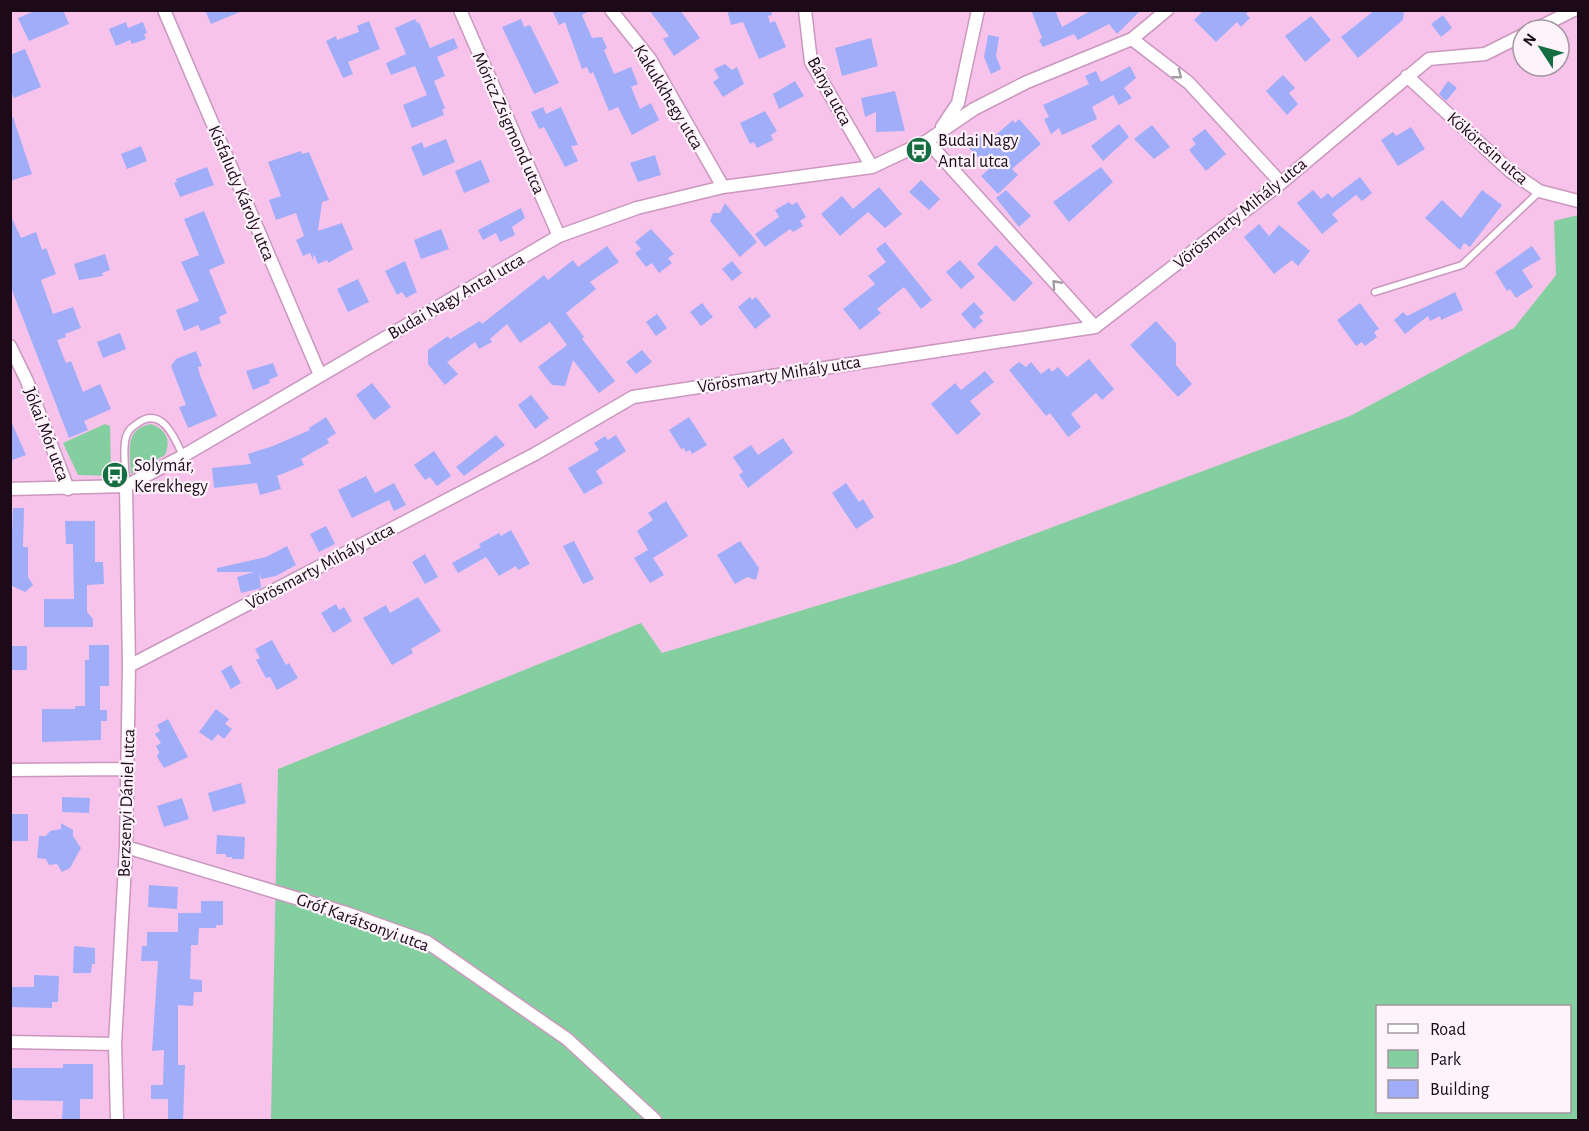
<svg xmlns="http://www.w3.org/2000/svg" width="1589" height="1131" font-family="'Alegreya Sans',sans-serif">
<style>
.green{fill:#84cf9f;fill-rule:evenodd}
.building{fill:#a0adf8}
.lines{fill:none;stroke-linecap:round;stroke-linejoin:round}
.lane-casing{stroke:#ca97be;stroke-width:9}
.street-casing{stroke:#ca97be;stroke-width:15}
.lane{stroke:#fff;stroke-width:6}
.street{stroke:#fff;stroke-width:12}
.oneway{stroke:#a49da3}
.labels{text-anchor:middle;stroke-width:4.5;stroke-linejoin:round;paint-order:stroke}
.street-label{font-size:18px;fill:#1c0a18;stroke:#fef3fb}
.poi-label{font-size:18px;fill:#1c0a18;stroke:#fef3fb;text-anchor:start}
</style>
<rect width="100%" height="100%" fill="#f8c3eb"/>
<path class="green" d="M1578 215V1120H271L278 769 641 623 662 653 954 564 1350 416 1514 328 1556 275 1554 221ZM1378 1006H1570V1112H1378Z
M105 424 110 426 111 476 78 475 63 443Z
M151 424C167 430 171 440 165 455L131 474C130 452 124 429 151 424Z"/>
<path class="building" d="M37 10H63L69 24 29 41 18 18Z
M205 10H242V11L211 24Z
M552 10H591L582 15 592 38 602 37 607 48 604 50 614 74 631 67 638 84 631 87 640 109 651 103 659 120 632 135 618 107 609 111 593 72 590 74 587 67 582 69 565 22 559 25Z
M649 10H680L700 38 674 56 663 39 669 36Z
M727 10H771L772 15 768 16 770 23 775 21 786 47 759 59 743 22 731 25Z
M1031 10H1055L1062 27 1092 10H1141L1117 34 1109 24 1078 40 1074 34 1043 47 1039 40 1042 38Z
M1204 10H1249L1246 14 1250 18 1241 27 1237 22 1216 42 1194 20Z
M1375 10H1404L1403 20 1358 58 1341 37Z
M1443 15 1452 28 1441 37 1431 24Z
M1311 16 1331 40 1305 62 1285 36Z
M415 19 417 23 419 22 430 48 454 38 458 48 437 57 445 76 434 81 445 108 442 110 444 115 412 128 403 105 427 95 415 66 391 75 386 63 406 54 395 28Z
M521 19 524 27 530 25 559 83 534 94 502 27Z
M369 21 380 49 348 62 353 74 343 78 326 41 336 36 337 40 359 32 357 26Z
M126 22 128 28 143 22 147 33 144 34 146 39 132 44 130 40 116 46 109 29Z
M988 35 999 37 996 56 1001 69 991 74 984 57Z
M871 38 878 66 842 76 835 48Z
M25 49 41 87 14 98 10 90V55Z
M725 64 732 70 737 67 744 84 723 97 713 82 719 78 714 69Z
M1130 66 1136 78 1124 88 1132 98 1119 105 1113 95 1092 107 1097 119 1062 135 1059 128 1051 134 1044 119 1049 117 1043 105 1089 84 1085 76 1096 71 1101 82Z
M1283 75 1295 88 1289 93 1298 104 1287 115 1266 91Z
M795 81 804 96 779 109 773 94Z
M1448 81 1457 88 1446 101 1439 94Z
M895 91 905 131 876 132V112L865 117 861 98Z
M543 107 546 114 561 107 578 145 571 146 578 161 565 167 544 127 539 129 531 112Z
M765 111 777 131 771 135 773 140 757 148 754 142 750 144 740 123Z
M10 117H13L32 174 10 181Z
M1019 119 1041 144 1012 169 1018 175 998 194 981 176 989 169 969 148 985 132 991 139 1013 120 1015 123Z
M1119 124 1129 137 1103 161 1091 146Z
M1152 125 1170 147 1154 159 1134 139Z
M1411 127 1425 149 1398 166 1381 140 1393 132 1396 136Z
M1205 129 1226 154 1206 171 1189 150 1196 144 1192 139Z
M446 139 455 162 423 176 411 147 422 142 424 148Z
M141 146 147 161 127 169 121 154Z
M301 151 302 154 309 152 329 200 322 202 318 231 342 223 353 249 328 263 327 260 318 264 314 254 313 260 310 253 303 256 296 240 304 236 296 213 276 220 269 200 281 196 268 162Z
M655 155 661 175 638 182 630 163Z
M481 160 490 182 464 193 455 171Z
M207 167 214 185 180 197 174 183 177 182 176 179Z
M1101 167 1113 182 1069 222 1053 202Z
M1360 177 1372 193 1362 201 1356 195 1332 214 1338 221 1322 234 1297 203 1313 190 1321 199 1328 193 1332 198Z
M921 180 940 199 929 210 909 192Z
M879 187 902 214 885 228 868 212 840 236 821 214 842 196 853 209Z
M1006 190 1031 216 1019 227 996 198Z
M1482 190 1502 205 1470 247 1464 243 1460 250 1425 218 1442 200 1461 218Z
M789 202 792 205 797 202 806 217 800 221 803 226 793 232 790 229 765 247 755 234 779 217 775 210Z
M725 203 757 242 740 257 710 221 713 213H720Z
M521 208 525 218 512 227 515 235 500 242 496 233 483 240 478 230Z
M204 211 225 263 209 270 227 313 219 317 221 323 201 331 198 325 184 331 176 310 199 301 181 262 199 255 184 219Z
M10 214 21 238 36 232 42 250 46 248 56 274 41 280 53 314 73 307 81 328 65 334 66 337 57 340 66 363 71 361 83 392 100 384 111 409 84 421 88 430 69 438 10 285Z
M1259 224 1269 236 1279 225 1310 251 1298 266 1292 260 1274 274 1244 237Z
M441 229 449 249 421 259 414 240Z
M651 229 674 254 668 258 672 263 659 273 652 263 646 267 635 253 641 249 635 242Z
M885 242 932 300 921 309 904 287 877 309 881 313 860 330 843 309 875 284 868 276 886 262 876 249Z
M996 245 1033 283 1014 302 977 264Z
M607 246 619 262 590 282 596 289 566 313 584 337 582 339 615 381 599 393 573 360 565 386 552 385 538 367 567 345 550 322 520 343 507 324 490 339 492 342 479 349 475 342 447 362 458 374 445 385 428 364V350L448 336 450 339 480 321 482 324 544 275 548 280 573 260 578 267Z
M1532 246 1541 259 1522 270 1533 287 1516 298 1510 289 1507 291 1495 272Z
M105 254 110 270 102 273 103 276 79 280 74 264Z
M960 260 975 277 961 289 946 272Z
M405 261 417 292 406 298 402 292 397 295 385 271Z
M732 261 742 273 732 281 722 269Z
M358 279 369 302 348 312 337 289Z
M1455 292 1463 310 1441 320 1440 316 1430 321 1428 316 1405 334 1394 320 1403 312 1407 316Z
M750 297 752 300 756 297 771 316 755 329 738 307Z
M974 302 984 313 979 317 983 321 974 329 961 314Z
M702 303 713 317 701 326 690 312Z
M1360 303 1379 329 1374 332 1377 337 1365 346 1362 342 1356 346 1337 320Z
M657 314 667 328 656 336 646 322Z
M1156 321 1176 343V365L1192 384 1178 397 1130 345Z
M120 333 126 349 103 358 97 342Z
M642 350 652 362 636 374 626 362Z
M196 351 202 366 198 367 200 375 217 416 188 428 179 407 186 405 171 366 176 359Z
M1089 359 1114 389 1102 400 1096 393 1071 414 1081 427 1068 437 1050 413 1046 416 1009 370 1019 362 1026 367 1031 362 1041 374 1049 368 1052 372 1058 367 1067 377Z
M273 363 278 376 269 380 270 383 253 390 246 371Z
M985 371 994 382 970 401 981 414 957 435 931 404 955 383 961 390Z
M372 383 391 407 374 420 356 395Z
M531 395 549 418 535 429 518 405Z
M326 417 336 433 327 439 329 443 301 459 304 465 277 476 281 489 260 495 257 483 214 488 212 468 251 464 248 454 273 446 310 430 309 428Z
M689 417 707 445 692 454 690 450 686 452 684 448 681 449 669 430Z
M10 419 26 455 10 461Z
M496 435 505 445 464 476 456 467Z
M616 435 626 451 596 471 603 483 584 494 568 468 599 450 594 443 605 436 608 440Z
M783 438 793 453 748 488 739 475 743 472 733 457 751 445 758 455Z
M434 451 451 476 437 486 430 477 425 480 414 465Z
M366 476 375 493 394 483 406 505 394 511 389 500 352 518 338 490Z
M846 483 859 502 863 499 874 517 856 529 832 493Z
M666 501 688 536 653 558 664 575 650 583 634 558 648 550 637 531 653 520 648 513Z
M13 508H24L23 547H28V577L33 585 25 592 10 585Z
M65 521H95V562H103L104 584 87 585V612L93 619V627H44V599H74L73 544H66Z
M326 526 335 544 319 552 310 534Z
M511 530 530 564 518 570 516 566 499 576 486 557 458 573 452 563 481 547 479 544 499 533 501 536Z
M574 541 594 579 583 584 563 546Z
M740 541 759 568 756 580 747 577 735 584 717 555Z
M287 546 296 565 276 576 261 579 259 572 261 588 241 593 237 577 254 572H217V568L266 557Z
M425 554 438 577 425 584 412 562Z
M418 597 441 631 411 649 413 653 392 665 363 618 386 605 390 613Z
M336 604 339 610 344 607 352 621 333 633 321 613Z
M272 640 286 665 289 663 298 678 277 690 270 677 266 678 256 660 260 658 255 649Z
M89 645H109V686H100V710H107V721H101V740L42 742V709H75V706H85V660H89Z
M10 646H27V670H10Z
M231 665 241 683 231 689 221 671Z
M216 709 229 719 225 724 232 729 224 739 218 734 212 741 199 732Z
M168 719 188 757 164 768 157 757 159 752 156 746 161 743 155 734 160 731 157 725Z
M241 783 246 803 213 812 208 793Z
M62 797 90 798 89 813 62 812Z
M182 798 189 819 164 827 157 806Z
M10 814H28V841H10Z
M61 823 73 830V836L81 848 70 868 62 872 57 864 49 865 46 859 37 858 39 836H46L50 831 61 829Z
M217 835 245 837 244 859H232V857H226V854H216Z
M149 885 178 887 177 909 148 907Z
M201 901H223V925H216V928H199L198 945H191L190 979 202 980V992H194L193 1006 178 1005V1065H185L183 1120H168V1099H151V1085H163L164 1050 152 1051 158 961H141L142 946H147V932H178V913H201Z
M74 946 95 948V964H92L91 973H73Z
M34 975 59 976 58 1002H52V1008L10 1007V987H34Z
M63 1064H93V1099H80V1120H62L63 1101 10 1100V1068H63Z"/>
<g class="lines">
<defs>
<path id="lane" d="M1375 292 1462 265 1539 192
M126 485C126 471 122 450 126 437 128 430 132 427 138 423 162 406 175 438 183 456"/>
<path id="street" d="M164 10 320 375
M460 10 559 236
M611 10 650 59 723 187
M805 10 811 62 872 167
M1534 30 1574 10
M1132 39 1189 83 1281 183
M1407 76 1510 171 1539 191 1578 201
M942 127 958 103 978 10
M927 141 1095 327
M10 346 27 381 68 489
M10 489 126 486 183 456 559 236 637 208 723 187 872 167 927 141 974 109 1027 82 1132 39 1167 10
M129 666 535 454 633 397 1095 327 1281 183 1429 59 1485 54 1523 35
M10 770 128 769
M126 847 346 913 427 942 567 1039 655 1120
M10 1042 115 1044
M117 1120 115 1044 126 847 129 666 126 486"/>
</defs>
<use href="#lane" class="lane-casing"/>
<use href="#street" class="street-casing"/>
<use href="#lane" class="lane"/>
<use href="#street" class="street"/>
</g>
<defs><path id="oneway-chevron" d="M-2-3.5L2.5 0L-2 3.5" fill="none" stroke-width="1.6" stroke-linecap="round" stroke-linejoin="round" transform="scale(1.5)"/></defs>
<g class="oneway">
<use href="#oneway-chevron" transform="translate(1178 75) rotate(38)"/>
<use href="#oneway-chevron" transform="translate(1056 284) rotate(-132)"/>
</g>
<defs>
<symbol id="bus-disc" viewBox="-11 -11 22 22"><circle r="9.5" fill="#156e41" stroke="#fef3fb"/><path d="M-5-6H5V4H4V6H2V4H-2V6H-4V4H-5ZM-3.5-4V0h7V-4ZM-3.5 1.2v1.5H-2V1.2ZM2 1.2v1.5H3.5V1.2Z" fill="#fff"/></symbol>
</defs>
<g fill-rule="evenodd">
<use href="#bus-disc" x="904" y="135" width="30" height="30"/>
<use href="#bus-disc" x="100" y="460" width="30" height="30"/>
</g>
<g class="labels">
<g class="street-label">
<text transform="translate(830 91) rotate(62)" y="6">Bánya utca</text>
<text transform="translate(669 97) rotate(59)" y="6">Kakukkhegy utca</text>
<text transform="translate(509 123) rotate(66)" y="6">Móricz Zsigmond utca</text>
<text transform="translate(1488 148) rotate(41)" y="6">Kökörcsin utca</text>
<text transform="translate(242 193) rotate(67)" y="6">Kisfaludy Károly utca</text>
<text transform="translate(1240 213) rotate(-39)" y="6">Vörösmarty Mihály utca</text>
<text transform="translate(456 296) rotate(-30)" y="6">Budai Nagy Antal utca</text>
<text transform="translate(779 374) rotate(-9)" y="6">Vörösmarty Mihály utca</text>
<text transform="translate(47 434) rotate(69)" y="6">Jókai Mór utca</text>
<text transform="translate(320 566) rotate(-28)" y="6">Vörösmarty Mihály utca</text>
<text transform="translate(126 803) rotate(-88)" y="6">Berzsenyi Dániel utca</text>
<text transform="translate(363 922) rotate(20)" y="6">Gróf Karátsonyi utca</text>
</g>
<g class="poi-label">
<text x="938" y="146">Budai Nagy<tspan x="938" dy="21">Antal utca</tspan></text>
<text x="134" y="471">Solymár,<tspan x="134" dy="21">Kerekhegy</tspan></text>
</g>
</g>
<rect width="1589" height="1131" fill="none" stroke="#1c0a18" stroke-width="24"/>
<rect x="1376" y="1005" width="195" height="108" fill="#fef3fb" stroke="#a496a0" stroke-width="1.5"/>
<rect x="1388" y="1024" width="30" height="9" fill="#ffffff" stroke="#a496a0" stroke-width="1.5"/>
<text x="1430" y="1035" font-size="18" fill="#1c0a18">Road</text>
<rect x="1388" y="1050" width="30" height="18" fill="#84cf9f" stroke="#a496a0" stroke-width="1.5"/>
<text x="1430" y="1065" font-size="18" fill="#1c0a18">Park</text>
<rect x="1388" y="1080" width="30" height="18" fill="#a0adf8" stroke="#a496a0" stroke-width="1.5"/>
<text x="1430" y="1095" font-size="18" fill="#1c0a18">Building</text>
<g transform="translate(1541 48) rotate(306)"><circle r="28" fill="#fef3fb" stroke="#a496a0" stroke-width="1.5"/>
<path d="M0-4.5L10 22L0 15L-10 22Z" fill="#156e41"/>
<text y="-9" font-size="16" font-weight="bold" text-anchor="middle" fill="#1c0a18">N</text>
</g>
</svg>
